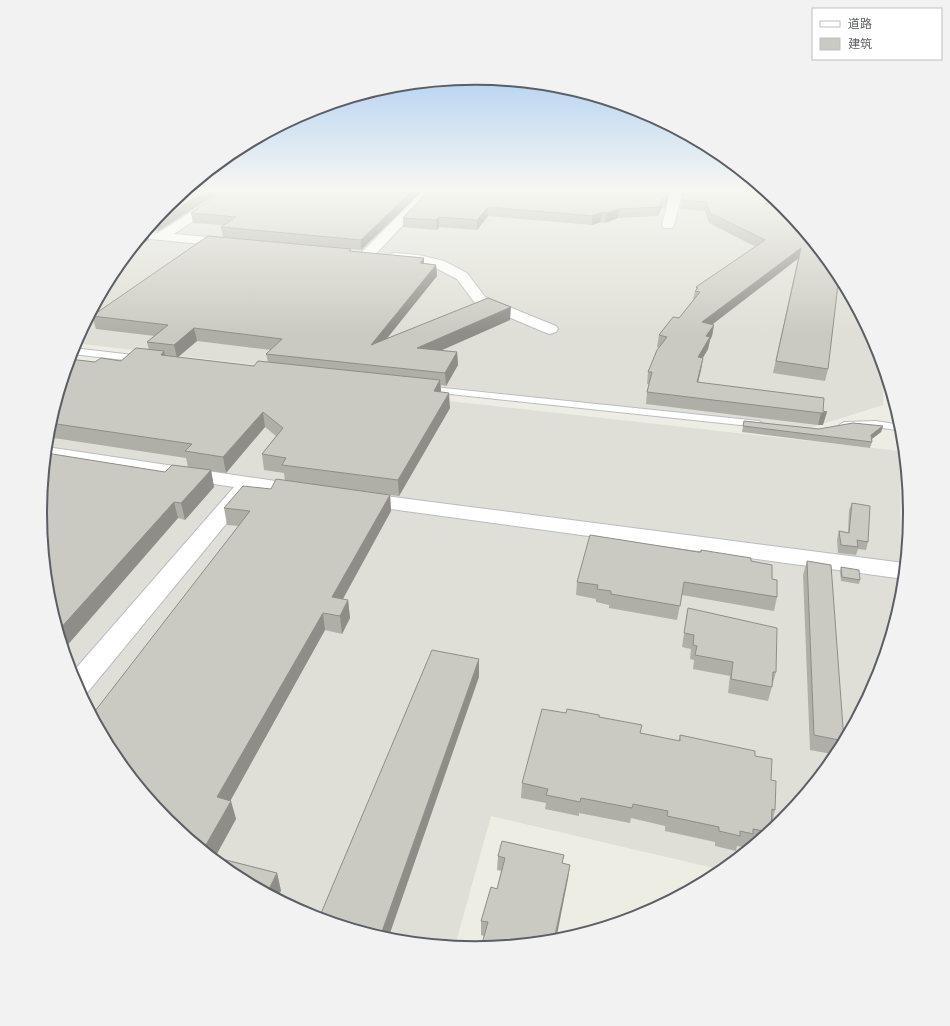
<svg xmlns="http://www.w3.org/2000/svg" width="950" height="1026" font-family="Manrope,'Noto Sans SC',sans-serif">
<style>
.industrial{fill:#dfdfd7}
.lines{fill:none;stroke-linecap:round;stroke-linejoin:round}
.service-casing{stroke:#babcc2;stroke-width:2}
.minor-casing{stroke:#babcc2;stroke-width:2}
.service{fill:#fff;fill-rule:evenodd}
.minor{fill:#fff;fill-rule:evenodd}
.wall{fill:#afaea7;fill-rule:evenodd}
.shaded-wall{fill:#8e8d88}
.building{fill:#cbcac2;stroke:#8e8d88}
.rim{fill:none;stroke:#5b5e64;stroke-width:2}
</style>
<rect width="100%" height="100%" fill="#eeede3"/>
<path class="industrial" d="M186 190H764L837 272 877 347 884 368 883 405 810 428 323 373 75 343 113 271 168 205Z
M69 359 900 451 901 601 877 680 837 755 782 821 722 870 491 816 455 946 390 940 308 915 233 875 167 820 113 754 73 679 48 598 40 513 48 428Z"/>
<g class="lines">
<defs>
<path id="service" d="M73 348 142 356 147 359 142 362 72 354Z
M425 386 759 421 764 424 759 427 422 391 420 389 422 387Z
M876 421 901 425 902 431 876 427 844 428 839 425 844 422Z"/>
<path id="minor" d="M225 190H239L174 234 232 239 237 240 239 243 237 246 232 247 140 238 146 231 158 233Z
M424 190H436L371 259H361L359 256 361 253Z
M671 190H683L674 225 672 228H664L662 225Z
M395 253 419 255 444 261 467 273 485 297 556 326 558 329 556 332 550 334 544 332 475 303 457 279 434 267 419 263 390 260 388 257 390 254Z
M47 447 302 485 310 486 313 491 310 496 302 497 254 490 87 693 81 695 71 674 234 487 46 459Z
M362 493 904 563V579L354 504 351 499 354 494Z"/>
</defs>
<use href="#service" class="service-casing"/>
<use href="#minor" class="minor-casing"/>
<use href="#service" class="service"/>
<use href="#minor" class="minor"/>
</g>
<path class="wall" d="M186 190H223L158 231 147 230 168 205Z
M423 190 361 250 351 249V251L424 263 436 265 437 276 387 338 510 320 440 351 457 352 458 365 446 386 441 385V392L450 408 399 496 390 495 391 511 343 599 348 600 350 618 342 634 325 630 230 800 236 819 215 857 277 873 281 891 233 875 167 820 239 526 227 525 224 508 271 489 285 481 284 473 264 470 262 454 276 436 265 427 226 473 211 471 214 487 185 520 178 518 64 649 48 598 165 472 188 467 186 458 47 437 48 428 69 359 95 362 121 361 149 350 147 342 155 336 96 329 92 316 223 237 221 227 224 225 193 223 191 213ZM197 341 271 350 266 354 268 362 254 366 178 357Z
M429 190H670L665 208H661L658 216 618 218 605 223 601 222 592 225 488 216 477 230 439 227 437 230 403 227V218Z
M683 190 837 272 828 369 825 381 773 373 798 258 712 324 714 325 712 336 710 340 708 349 703 358 701 370 698 382 823 411V425H818L646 404 647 392 649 384H647L648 372 659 347H657L659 335 679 318 693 300 695 291 696 290V287L756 247 709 223 705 211 680 209 681 200Z
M744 421 819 429 883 426 881 432 872 439V442L870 448 742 432Z
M852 503 868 542 866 550 858 549 856 555 838 553 837 540 839 531 848 533 849 510Z
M700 552 751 561 772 579 777 597 774 611 682 595 677 620 609 608V605L596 602V599L576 595 577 582Z
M807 561 844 740 837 755 810 750 803 575Z
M841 567 860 580 859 584 841 581 840 572Z
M688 608 776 672 768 701 728 693 730 676 693 669 694 660 690 659 691 649 682 647Z
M566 713 599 717 640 733 679 741 680 735 755 756 771 780 775 810 772 823 771 830 754 844 750 843 749 848 737 846 736 851 715 846V842L665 831V826L631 818 630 823 579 813V816L545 809 546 803 521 798 522 783Z
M498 856 563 863 568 879 484 936 481 935V921L497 889 501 871 497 870Z"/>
<path class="shaded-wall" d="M207 190H223L158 231 156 222Z
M413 190H423L361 250V240Z
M668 190H670L665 208 666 199Z
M662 198 661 208 658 216 659 207Z
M488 207V216L477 230V220Z
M619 209 618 218 605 223 606 213Z
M602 212 601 222 592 225V216Z
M439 217V227L437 230 436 220Z
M147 230 149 240 127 255 146 231Z
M801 248 799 258 700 334 702 322Z
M424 258V269L420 263Z
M436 265 437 276 372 357 371 345Z
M511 307 510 320 417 361V348Z
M714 325 712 336 710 340 708 349 696 369 698 357 706 336Z
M194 328 197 341 177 358 174 345Z
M164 351 168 366 161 355Z
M457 352 458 365 446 386 445 373Z
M703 358 701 370 695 395 697 382Z
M440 380 441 395 434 391Z
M449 393 450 408 399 496 398 480Z
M263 412 265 427 226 473 223 457Z
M827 412 823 425H818L821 413Z
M883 426 881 432 869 441 871 435Z
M211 470 214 487 185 520 181 503Z
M390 495 391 511 334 615 332 597Z
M174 502 178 518 64 649 58 631Z
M348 600 350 618 342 634 340 616Z
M323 613 325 630 222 816 217 797Z
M479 659V677L388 939 380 937Z
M231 801 236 819 214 859 203 850Z
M570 865 568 879 556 940H554Z
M277 873 281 891 277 898 267 893Z"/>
<path class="building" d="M186 190H207L156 222H154L168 205Z
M226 190H413L361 240 221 227 236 217 191 213Z
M429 190H668L666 199 662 198 659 207 619 209 606 213 602 212 592 216 488 207 477 220 439 217 436 220 403 218Z
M683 190H764L783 206 837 272 839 276 828 369 776 361 801 248 702 322 714 325 706 336 710 337 698 357 703 358 697 382 824 398 823 411 827 412 821 413 647 392 652 372H648L657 350 667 337 659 335 673 317 679 318 700 292 695 291 698 288 696 287 765 240 710 213 706 202 681 200Z
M208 236 351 249 349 251 424 258 420 263 436 265 371 345 488 298 511 307 417 348 457 352 445 373 266 354 282 339 194 328 174 345 147 342 168 325 92 316Z
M136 348 164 351 161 355 254 366 258 361 440 380 434 391 449 393 398 480 282 465 286 458 262 454 283 428 263 412 223 457 185 451 192 444 50 423 69 359 95 362 101 358 121 361Z
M744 421 819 429 853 423 883 426 871 435 872 442 743 426Z
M46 453 165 472 172 465 211 470 181 503 174 502 58 631 48 598 40 513Z
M276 479 390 495 332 597 348 600 340 616 323 613 217 797 231 801 203 850 167 820 113 754 92 715 250 511 224 508 243 486 271 489Z
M852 503 870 506 868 542 857 540 858 547 841 545 839 531 849 533Z
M590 535 698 552H701V550L751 558V561L772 565V579L777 580V597L684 582 680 606 611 594V591L597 589 598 585 577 582Z
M807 561 831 565 844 741 814 735Z
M841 567 859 570 860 580 842 577Z
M688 608 777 628 776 672H773L772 687 731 679 733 662 695 655 697 646 693 645 694 635 684 633Z
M432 650 479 659 380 937 319 918Z
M542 709 566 713 567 709 599 715V717L642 725 640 733 680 741V735L755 751V756L772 759 771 780 776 781 775 810 772 809 771 830 769 832 753 829V834L740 831V836L719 831V827L667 816 668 811 633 804 632 808 581 798 580 802 546 795 548 789 522 783Z
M502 841 564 855 562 863 570 865 554 940 481 947 488 922 481 921 491 887 497 889 505 858 498 856Z
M210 856 277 873 267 893 233 875Z"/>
<linearGradient id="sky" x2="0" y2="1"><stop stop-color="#8cbcf1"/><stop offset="0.57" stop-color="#f7f7f2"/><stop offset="1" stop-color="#f7f7f2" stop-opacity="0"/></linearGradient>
<rect width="950" height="333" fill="url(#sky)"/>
<path d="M0 0H950V1026H0ZM47 513a428 428 0 1 1 856 0a428 428 0 1 1-856 0Z" fill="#f2f2f3" fill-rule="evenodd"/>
<path class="rim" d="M47 513a428 428 0 1 1 856 0a428 428 0 1 1-856 0Z"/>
<rect x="812" y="8" width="130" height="52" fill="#ffffff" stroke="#bdbfc1"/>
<rect x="820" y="21" width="20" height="6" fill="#ffffff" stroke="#bdbfc1"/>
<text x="848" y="28" font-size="12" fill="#5b5e64">道路</text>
<rect x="820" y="38" width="20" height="12" fill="#cbcac2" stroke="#bdbfc1"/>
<text x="848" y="48" font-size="12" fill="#5b5e64">建筑</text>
</svg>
